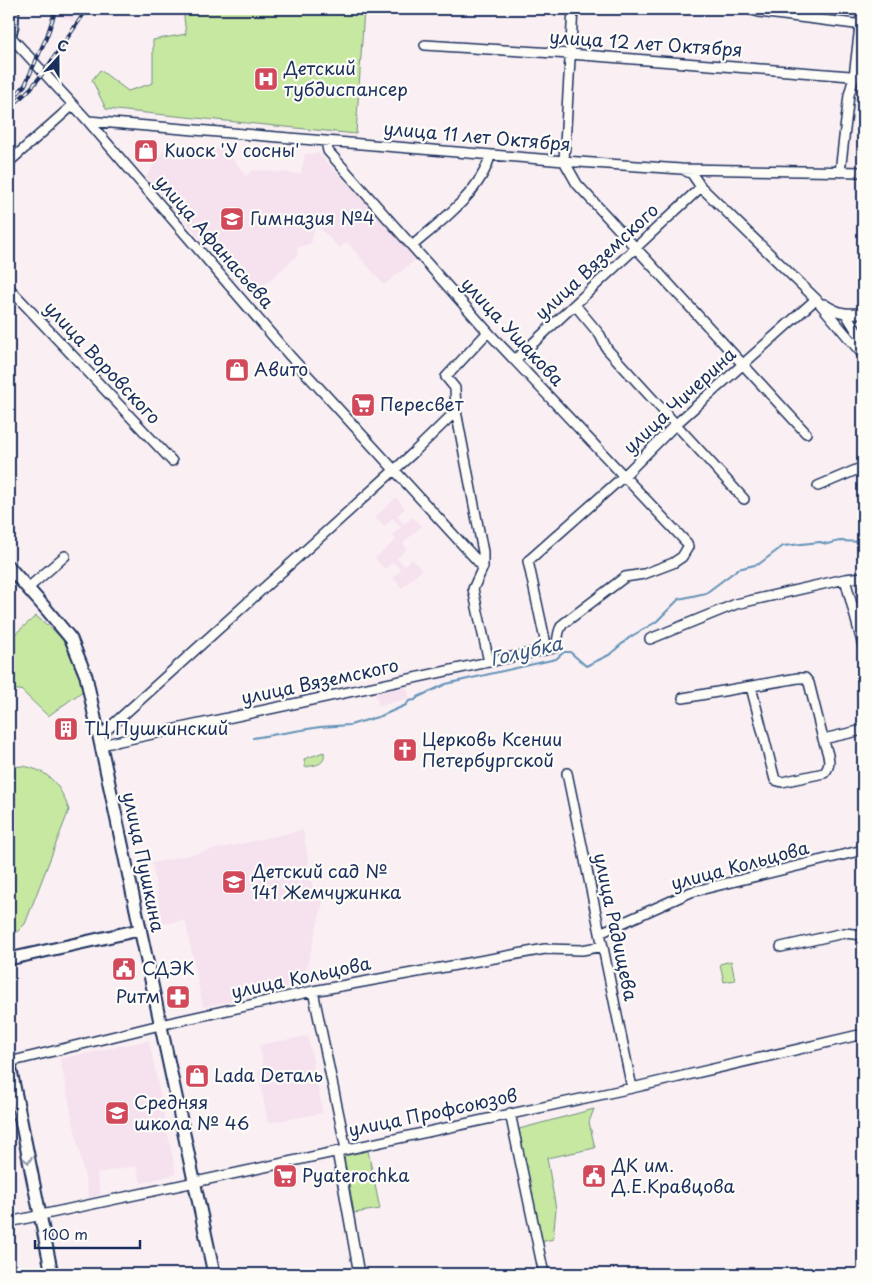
<svg xmlns="http://www.w3.org/2000/svg" width="872" height="1283" font-family="'Playpen Sans',sans-serif">
<style>
.built{fill:#f6e1ee}
.green{fill:#c7e8a1;stroke:#718c80}
.lines{fill:none;stroke-linecap:round;stroke-linejoin:round}
.stream{stroke:#6291b7;stroke-width:2}
.minor-casing{stroke:#1b2f5e;stroke-width:12}
.major-casing{stroke:#1b2f5e;stroke-width:15}
.minor{stroke:#fdfcf7;stroke-width:9}
.major{stroke:#fdfcf7;stroke-width:11}
.rail-casing{stroke:#1b2f5e;stroke-width:4}
.rail{stroke:#fdfcf7;stroke-width:2;stroke-dasharray:5.5;stroke-linecap:butt}
.oneway{stroke:#8c96aa}
.labels{text-anchor:middle;stroke-width:4.5;stroke-linejoin:round;paint-order:stroke}
.street-label{font-size:18px;fill:#1b2f5e;stroke:#fdfcf7}
.poi-label{font-size:18px;fill:#1b2f5e;stroke:#fdfcf7;text-anchor:start}
.water-label{font-size:19px;font-style:italic;fill:#385883;stroke:#fdfcf7}
</style>
<rect width="100%" height="100%" fill="#faf0f3"/>
<filter id="ink" filterUnits="userSpaceOnUse"><feTurbulence type="fractalNoise" baseFrequency=".02" numOctaves="2"/><feDisplacementMap in="SourceGraphic" scale="10" xChannelSelector="R" yChannelSelector="G"/><feConvolveMatrix kernelMatrix="1 2 1 2 8 2 1 2 1" color-interpolation-filters="sRGB"/></filter>
<g filter="url(#ink)">
<path class="built" d="M44 9H80L73 21 44 11Z
M166 147 225 148 246 176 254 170 301 174 305 154 318 153 418 258 384 285 347 242 340 248 316 225 311 243 297 248 298 255 252 296 146 177Z
M396 498 405 508 397 516 404 524 413 517 422 526 403 543 407 549 397 558 404 566 412 559 422 570 402 588 393 578 401 570 393 562 385 569 375 558 396 540 392 535 401 527 393 518 384 527 375 517Z
M406 687 410 698 379 706 375 693Z
M303 830 315 901 324 899 303 982 297 986 203 1007 185 920 163 924 152 863Z
M308 1036 323 1113 268 1123 258 1073 263 1064 259 1045Z
M149 1040 176 1174 141 1183 136 1166 97 1173 100 1195 89 1198 60 1059Z"/>
<path class="green" d="M183 9H364L356 134 106 109 92 80 100 70 128 91 153 83V40L186 34Z
M36 616C44 623 53 629 60 637 70 647 82 677 83 691L48 716 21 690H9V639Z
M324 752C326 765 316 765 305 767L304 759Z
M23 766C50 771 60 785 69 810L25 924 17 932 9 936V767Z
M731 961 735 980 724 982 720 964Z
M594 1109 589 1122 595 1148 547 1158 556 1209 553 1239 541 1242 519 1129Z
M368 1151 380 1209 354 1213 344 1156Z"/>
<g class="lines">
<path class="stream" d="M253 738 320 727 350 725 381 716 406 705 409 701 415 700 418 697 446 684 556 659 564 652H570L586 666 609 655 630 637 656 622 679 599 706 593 738 569 759 564 783 546 820 542 827 544 840 541 863 542"/>
<defs>
<path id="minor" d="M748 9 759 12 863 25
M10 36 88 121 290 356 483 567 473 589 489 662
M425 45 570 54 863 77
M88 121 564 161 681 169 863 172
M564 161 577 184 806 433
M564 161 573 9
M9 162 73 105
M684 170 692 174 701 187 816 299 863 355
M840 172 849 95 854 77 862 9
M412 246C440 222 481 192 490 156
M9 288 172 461
M824 304C839 314 846 314 863 313
M575 305 600 335 607 349 744 499
M846 314 859 335 863 353
M515 360 701 187
M456 411 455 388 446 377 488 332
M818 486 863 467
M845 579 863 646
M28 588 65 556
M650 639 736 604 845 579 863 577
M547 649 528 561 624 476 675 425 816 299
M751 687 775 780 782 782 824 773C834 764 826 750 823 739
M683 698 798 678H805L809 683 823 739 863 730
M99 737 412 454 456 411 483 552V567
M101 745 554 648C560 641 556 631 563 624L625 577 644 574 673 563 682 557 688 547 687 543 488 332 328 151 326 141
M567 773 632 1088
M600 933 691 892 863 850
M781 947 844 933 863 935
M313 991 346 1149
M9 1062 160 1025 313 991 545 949 582 950 603 946
M510 1113 544 1274
M337 1151 359 1274
M9 1222 632 1088 863 1034"/>
<path id="major" d="M9 39 12 26 13 9
M9 567 47 610 71 639 86 676 214 1274
M9 959 139 930
M9 1061 52 1274"/>
</defs>
<use href="#minor" class="minor-casing"/>
<use href="#major" class="major-casing"/>
<use href="#minor" class="minor"/>
<use href="#major" class="major"/>
<defs>
<path id="rail" d="M18 93 25 85 47 36 56 9
M9 109 31 88 44 72 87 9"/>
</defs>
<use href="#rail" class="rail-casing"/>
<use href="#rail" class="rail"/>
</g>
<defs><path id="oneway-chevron" d="M-2-3.5L2.5 0L-2 3.5" fill="none" stroke-width="1.6" stroke-linecap="round" stroke-linejoin="round" transform="scale(1.25)"/></defs>
<use class="oneway" href="#oneway-chevron" transform="translate(28 1160) rotate(79)"/>
</g>
<defs>
<symbol id="hospital-square" viewBox="-11 -11 22 22"><rect x="-9" y="-9" width="18" height="18" rx="4" fill="#d1495b" stroke="#fdfcf7"/><path d="M-5-5h3v3.5h4V-5h3V5h-3V1.5h-4V5h-3Z" fill="#fff"/></symbol>
<symbol id="shop-square" viewBox="-11 -11 22 22"><rect x="-9" y="-9" width="18" height="18" rx="4" fill="#d1495b" stroke="#fdfcf7"/><path d="M-5-2.5h2.3a2.7 3.5 0 0 1 5.4 0H5L5.5 6h-11ZM-1.5-2.5h3a1.5 2.3 0 0 0-3 0Z" fill="#fff"/></symbol>
<symbol id="school-square" viewBox="-11 -11 22 22"><rect x="-9" y="-9" width="18" height="18" rx="4" fill="#d1495b" stroke="#fdfcf7"/><path d="M0-5L7-2L0 1L-7-2ZM-4 1L0 2.5L4 1V4Q0 6-4 4Z" fill="#fff"/></symbol>
<symbol id="supermarket-square" viewBox="-11 -11 22 22"><rect x="-9" y="-9" width="18" height="18" rx="4" fill="#d1495b" stroke="#fdfcf7"/><path d="M-6-5.5h2.5l.6 2H6L4.5 2H-2.5L-4.4-4H-6ZM-1.5 3.2a1.3 1.3 0 1 0 .1 0ZM3 3.2a1.3 1.3 0 1 0 .1 0Z" fill="#fff"/></symbol>
<symbol id="building-square" viewBox="-11 -11 22 22"><rect x="-9" y="-9" width="18" height="18" rx="4" fill="#d1495b" stroke="#fdfcf7"/><path d="M-4-6H4V6H1V3H-1V6H-4ZM-2.5-4.3h1.7v1.8h-1.7ZM.8-4.3h1.7v1.8H.8ZM-2.5-1h1.7V.8h-1.7ZM.8-1h1.7V.8H.8Z" fill="#fff"/></symbol>
<symbol id="church-square" viewBox="-11 -11 22 22"><rect x="-9" y="-9" width="18" height="18" rx="4" fill="#d1495b" stroke="#fdfcf7"/><path d="M-1.2-6h2.4v3.5h3.3v2.4h-3.3V6h-2.4V-.1h-3.3v-2.4h3.3Z" fill="#fff"/></symbol>
<symbol id="civic-square" viewBox="-11 -11 22 22"><rect x="-9" y="-9" width="18" height="18" rx="4" fill="#d1495b" stroke="#fdfcf7"/><path d="M-.6-6.5H3V-4.5H.6V-3L4-1V1h2V6H-6V1h2V-1L-.6-3ZM-1.2 2.5V6h2.4V2.5Z" fill="#fff"/></symbol>
<symbol id="pharmacy-square" viewBox="-11 -11 22 22"><rect x="-9" y="-9" width="18" height="18" rx="4" fill="#d1495b" stroke="#fdfcf7"/><path d="M-2-6h4v4h4v4h-4v4h-4v-4h-4v-4h4Z" fill="#fff"/></symbol>
</defs>
<g fill-rule="evenodd">
<use href="#hospital-square" x="252" y="65" width="28" height="28"/>
<use href="#shop-square" x="132" y="137" width="28" height="28"/>
<use href="#school-square" x="218" y="205" width="28" height="28"/>
<use href="#shop-square" x="223" y="356" width="28" height="28"/>
<use href="#supermarket-square" x="349" y="391" width="28" height="28"/>
<use href="#building-square" x="52" y="715" width="28" height="28"/>
<use href="#church-square" x="391" y="736" width="28" height="28"/>
<use href="#school-square" x="220" y="868" width="28" height="28"/>
<use href="#civic-square" x="110" y="955" width="28" height="28"/>
<use href="#pharmacy-square" x="164" y="983" width="28" height="28"/>
<use href="#shop-square" x="183" y="1062" width="28" height="28"/>
<use href="#school-square" x="103" y="1099" width="28" height="28"/>
<use href="#supermarket-square" x="271" y="1162" width="28" height="28"/>
<use href="#civic-square" x="580" y="1162" width="28" height="28"/>
</g>
<g class="labels">
<g class="street-label">
<text transform="translate(646 44) rotate(4)" y="6">улица 12 лет Октября</text>
<text transform="translate(477 137) rotate(5)" y="6">улица 11 лет Октября</text>
<text transform="translate(214 242) rotate(49)" y="6">улица Афанасьева</text>
<text transform="translate(597 262) rotate(-43)" y="6">улица Вяземского</text>
<text transform="translate(512 332) rotate(47)" y="6">улица Ушакова</text>
<text transform="translate(102 363) rotate(47)" y="6">улица Воровского</text>
<text transform="translate(680 401) rotate(-43)" y="6">улица Чичерина</text>
<text transform="translate(320 682) rotate(-12)" y="6">улица Вяземского</text>
<text transform="translate(143 862) rotate(78)" y="6">улица Пушкина</text>
<text transform="translate(740 866) rotate(-15)" y="6">улица Кольцова</text>
<text transform="translate(615 927) rotate(78)" y="6">улица Радищева</text>
<text transform="translate(301 978) rotate(-12)" y="6">улица Кольцова</text>
<text transform="translate(433 1113) rotate(-12)" y="6">улица Профсоюзов</text>
</g>
<g class="poi-label">
<text x="284" y="75">Детский<tspan x="284" dy="21">тубдиспансер</tspan></text>
<text x="164" y="157">Киоск 'У сосны'</text>
<text x="250" y="225">Гимназия №4</text>
<text x="254" y="376">Авито</text>
<text x="380" y="411">Пересвет</text>
<text x="84" y="735">ТЦ Пушкинский</text>
<text x="422" y="746">Церковь Ксении<tspan x="422" dy="21">Петербургской</tspan></text>
<text x="252" y="878">Детский сад №<tspan x="252" dy="21">141 Жемчужинка</tspan></text>
<text x="142" y="975">СДЭК</text>
<text x="160" y="1003" text-anchor="end">Ритм</text>
<text x="214" y="1082">Lada Dеталь</text>
<text x="134" y="1109">Средняя<tspan x="134" dy="21">школа № 46</tspan></text>
<text x="612" y="1172">ДК им.<tspan x="612" dy="21">Д.Е.Кравцова</tspan></text>
<text x="302" y="1182">Pyaterochka</text>
</g>
<g class="water-label">
<text transform="translate(526 651) rotate(-13)" y="7">Голубка</text>
</g>
</g>
<rect width="872" height="1283" fill="none" stroke="#fdfcf7" stroke-width="30"/>
<rect x="15" y="15" width="842" height="1253" fill="none" stroke="#1b2f5e" stroke-width="2" filter="url(#ink)"/>
<g transform="translate(58 58) rotate(21)" stroke="#fdfcf7" stroke-width="4" paint-order="stroke">
<path d="M0-4L9 19L0 12L-9 19Z" fill="#1b2f5e"/>
<text y="-8" font-size="14" font-weight="bold" text-anchor="middle" fill="#1b2f5e">С</text>
</g>
<path d="M35 1240v8h105v-8" fill="none" stroke="#1b2f5e" stroke-width="2.5"/>
<text x="42" y="1240" font-size="15" fill="#1b2f5e" stroke="#fdfcf7" stroke-width="4" paint-order="stroke">100 m</text>
</svg>
